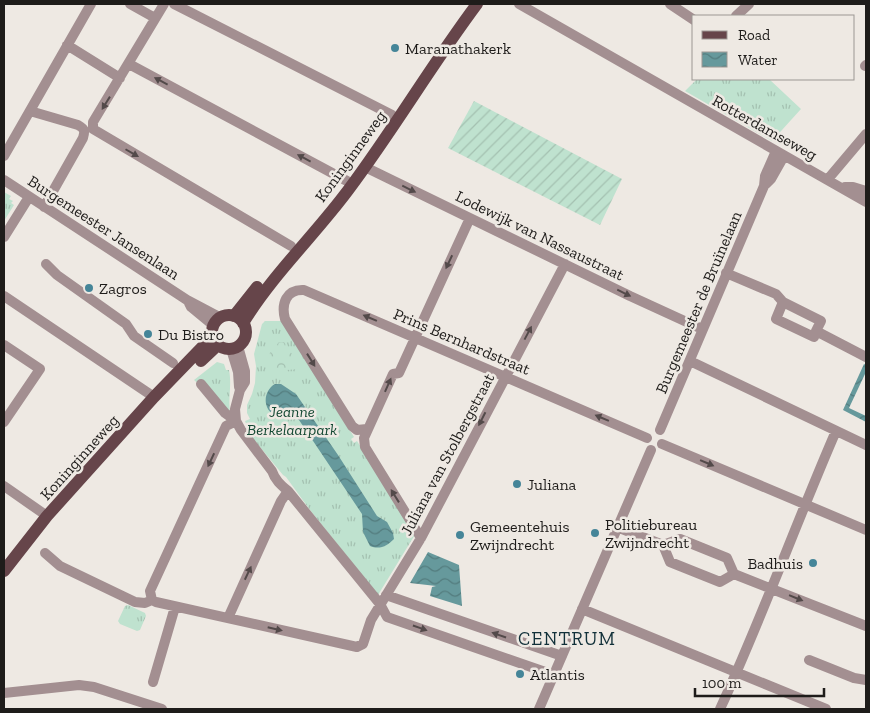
<svg xmlns="http://www.w3.org/2000/svg" width="870" height="713" font-family="'Zilla Slab',serif">
<style>
.grass{fill:url(#grass-tufts)}
.forest{fill:url(#forest-crowns)}
.garden{fill:url(#garden-furrows)}
.water{fill:url(#water-waves)}
.lines{fill:none;stroke-linecap:round;stroke-linejoin:round}
.minor{stroke:#a38f91;stroke-width:10}
.major{stroke:#66454a;stroke-width:12}
.oneway{fill:#534a4a}
.poi-dot{fill:#458598;stroke:#eee9e3;stroke-width:2}
.labels{text-anchor:middle;stroke-width:5;stroke-linejoin:round;paint-order:stroke}
.poi-label{font-size:16px;fill:#1e1c1a;stroke:#eee9e3;text-anchor:start}
.street-label{font-size:16px;fill:#1e1c1a;stroke:#eee9e3}
.park-label{font-size:16px;font-style:italic;fill:#144933;stroke:#eee9e3}
.quarter-label{font-size:19px;letter-spacing:1px;fill:#113039;stroke:#eee9e3}
</style>
<defs>
<pattern id="grass-tufts" width="24" height="20" patternUnits="userSpaceOnUse" patternTransform="scale(1.25)"><rect width="24" height="20" fill="#bfe2cf"/><path d="M3 7l-1-3M5 7V3M7 7l1-3M15 17l-1-3M17 17v-4M19 17l1-3" fill="none" stroke="#a4c1b1"/></pattern>
<pattern id="forest-crowns" width="20" height="18" patternUnits="userSpaceOnUse" patternTransform="scale(1.25)"><rect width="20" height="18" fill="#bfe2cf"/><path d="M2 6a3 3 0 1 1 6 0M12 15a3 3 0 1 1 6 0" fill="none" stroke="#a4c1b1"/></pattern>
<pattern id="garden-furrows" width="10" height="10" patternUnits="userSpaceOnUse" patternTransform="scale(1.25)"><rect width="10" height="10" fill="#bfe2cf"/><path d="M-1 1l2-2M0 10L10 0M9 11l2-2" fill="none" stroke="#a4c1b1"/></pattern>
<pattern id="water-waves" width="16" height="10" patternUnits="userSpaceOnUse" patternTransform="scale(1.25)"><rect width="16" height="10" fill="#66999c"/><path d="M0 5q4-4 8 0t8 0" fill="none" stroke="#537c7e"/></pattern>
</defs>
<rect width="100%" height="100%" fill="#eee9e3"/>
<path class="grass" d="M697 79H769L801 109 772 141 685 91Z
M4 192 11 196 9 199 13 201 11 203 14 205 4 221Z
M265 321H283L354 437 351 439 354 443 357 441 416 533 378 595 310 510 286 477 283 475 251 436 245 421 250 419 247 413V405L252 394 255 383 256 366 254 354 262 324Z
M217 362 224 364 226 370H229C232 384 228 398 230 412L194 380Z
M128 605 145 613 146 616 140 630 137 631 120 624 118 621 125 606Z"/>
<path class="forest" d="M279 342H284L300 366 299 369 274 371 264 364V360Z"/>
<path class="garden" d="M474 101 622 179 600 225 448 148Z"/>
<path class="water" d="M864 364 866 365V374H865L849 408 866 416V422L843 410Z
M275 384H281L296 394 338 455 377 516 387 522 393 533 394 539C387 546 380 550 370 546L363 532 362 514 299 420C291 414 281 420 273 414 262 407 264 390 275 384Z
M428 552 459 565 462 606 430 596 432 587 436 586 410 583Z"/>
<g class="lines">
<path class="minor" d="M130 4 155 18
M164 4 93 122V129L291 246
M174 4 392 115
M519 4 866 202
M670 4 694 20
M736 16 749 4
M67 45 120 78
M129 64 347 181
M865 66 866 65
M30 111 78 125C85 129 85 131 83 138L44 207
M4 156 91 4
M365 167 630 296 702 329
M828 179 866 134
M4 180 187 300 221 318
M766 184 771 179 784 156
M845 187H853L866 191
M4 237 29 197
M46 264 57 275 126 324 134 336 173 363
M726 273 776 294 783 302 821 321 816 331 866 357
M4 296 154 397
M783 302 776 319 814 337 816 331
M189 303 191 307 214 326
M4 345 40 369 4 422
M238 346 245 371V382L240 390 235 409 236 421 241 430 272 471C275 480 281 485 288 491L380 604 387 617 554 675
M231 349 238 372 239 387
M690 361 866 445
M201 384 225 413 236 421
M367 429 357 430 352 426 285 319C281 304 286 289 304 290L647 438
M660 430 764 186 765 176 776 151
M662 444 866 530
M4 486 47 516
M617 527 663 545 670 562 720 582 734 574
M421 538 365 447 364 438 393 374 399 373 470 218
M663 545 680 539 727 558 734 574 866 626
M45 553 60 566 135 602 145 603 152 600
M386 595 562 656
M152 600 156 602 357 647 363 644 371 620 421 538 565 264
M152 600 150 591 226 426 236 421
M582 609 826 709
M228 618 281 501 288 491
M809 660 854 678 866 680
M153 682 175 607
M4 693 79 685 94 687 162 709
M539 709 651 450
M720 709C762 618 796 523 836 431"/>
<path class="major" d="M212 332a17 17 0 1 1 34 0a17 17 0 1 1-34 0Z
M234 316 257 287
M243 323C273 274 315 235 349 189 394 129 432 64 477 4
M201 361 218 345
M4 571 47 516 154 397 213 336"/>
</g>
<defs><path id="oneway-solid" d="M-6-.8H1V-3.2L6.5 0L1 3.2V.8H-6Z" transform="scale(1.25)"/></defs>
<g class="oneway">
<use href="#oneway-solid" transform="translate(161 81) rotate(-152)"/>
<use href="#oneway-solid" transform="translate(106 103) rotate(122)"/>
<use href="#oneway-solid" transform="translate(132 153) rotate(30)"/>
<use href="#oneway-solid" transform="translate(304 158) rotate(-152)"/>
<use href="#oneway-solid" transform="translate(409 189) rotate(26)"/>
<use href="#oneway-solid" transform="translate(449 262) rotate(115)"/>
<use href="#oneway-solid" transform="translate(624 293) rotate(26)"/>
<use href="#oneway-solid" transform="translate(370 318) rotate(-157)"/>
<use href="#oneway-solid" transform="translate(528 333) rotate(-62)"/>
<use href="#oneway-solid" transform="translate(311 360) rotate(58)"/>
<use href="#oneway-solid" transform="translate(388 385) rotate(-66)"/>
<use href="#oneway-solid" transform="translate(602 418) rotate(-157)"/>
<use href="#oneway-solid" transform="translate(482 419) rotate(117)"/>
<use href="#oneway-solid" transform="translate(211 460) rotate(115)"/>
<use href="#oneway-solid" transform="translate(707 463) rotate(23)"/>
<use href="#oneway-solid" transform="translate(395 496) rotate(-122)"/>
<use href="#oneway-solid" transform="translate(248 573) rotate(-65)"/>
<use href="#oneway-solid" transform="translate(796 598) rotate(22)"/>
<use href="#oneway-solid" transform="translate(420 628) rotate(19)"/>
<use href="#oneway-solid" transform="translate(275 629) rotate(13)"/>
<use href="#oneway-solid" transform="translate(499 635) rotate(-161)"/>
</g>
<g class="poi-dot">
<circle cx="395" cy="48" r="5"/>
<circle cx="89" cy="288" r="5"/>
<circle cx="148" cy="334" r="5"/>
<circle cx="517" cy="484" r="5"/>
<circle cx="595" cy="533" r="5"/>
<circle cx="460" cy="535" r="5"/>
<circle cx="813" cy="563" r="5"/>
<circle cx="520" cy="674" r="5"/>
</g>
<g class="labels">
<g class="poi-label">
<text x="405" y="54">Maranathakerk</text>
<text x="99" y="294">Zagros</text>
<text x="158" y="340">Du Bistro</text>
<text x="527" y="490">Juliana</text>
<text x="605" y="530">Politiebureau<tspan x="605" dy="18">Zwijndrecht</tspan></text>
<text x="470" y="532">Gemeentehuis<tspan x="470" dy="18">Zwijndrecht</tspan></text>
<text x="803" y="569" text-anchor="end">Badhuis</text>
<text x="530" y="680">Atlantis</text>
</g>
<g class="street-label">
<text transform="translate(765 127) rotate(29)" y="6">Rotterdamseweg</text>
<text transform="translate(350 156) rotate(-54)" y="6">Koninginneweg</text>
<text transform="translate(104 227) rotate(33)" y="6">Burgemeester Jansenlaan</text>
<text transform="translate(540 235) rotate(26)" y="6">Lodewijk van Nassaustraat</text>
<text transform="translate(698 302) rotate(-67)" y="6">Burgemeester de Bruïnelaan</text>
<text transform="translate(462 341) rotate(23)" y="6">Prins Bernhardstraat</text>
<text transform="translate(447 454) rotate(-62)" y="6">Juliana van Stolbergstraat</text>
<text transform="translate(79 457) rotate(-48)" y="6">Koninginneweg</text>
</g>
<g class="park-label">
<text x="292" y="417">Jeanne<tspan x="292" dy="18">Berkelaarpark</tspan></text>
</g>
<g class="quarter-label">
<text x="567" y="645">CENTRUM</text>
</g>
</g>
<rect width="870" height="713" fill="none" stroke="#1e1c1a" stroke-width="10"/>
<rect x="692" y="15" width="162" height="65" fill="#eee9e3" stroke="#9b9793"/>
<rect x="702" y="31" width="25" height="8" fill="#66454a" stroke="#9b9793"/>
<text x="738" y="40" font-size="15" fill="#1e1c1a">Road</text>
<rect x="702" y="52" width="25" height="15" fill="url(#water-waves)" stroke="#9b9793"/>
<text x="738" y="65" font-size="15" fill="#1e1c1a">Water</text>
<path d="M695 688v8h129v-8" fill="none" stroke="#1e1c1a" stroke-width="2.5"/>
<text x="702" y="688" font-size="15" fill="#1e1c1a" stroke="#eee9e3" stroke-width="4" paint-order="stroke">100 m</text>
</svg>
